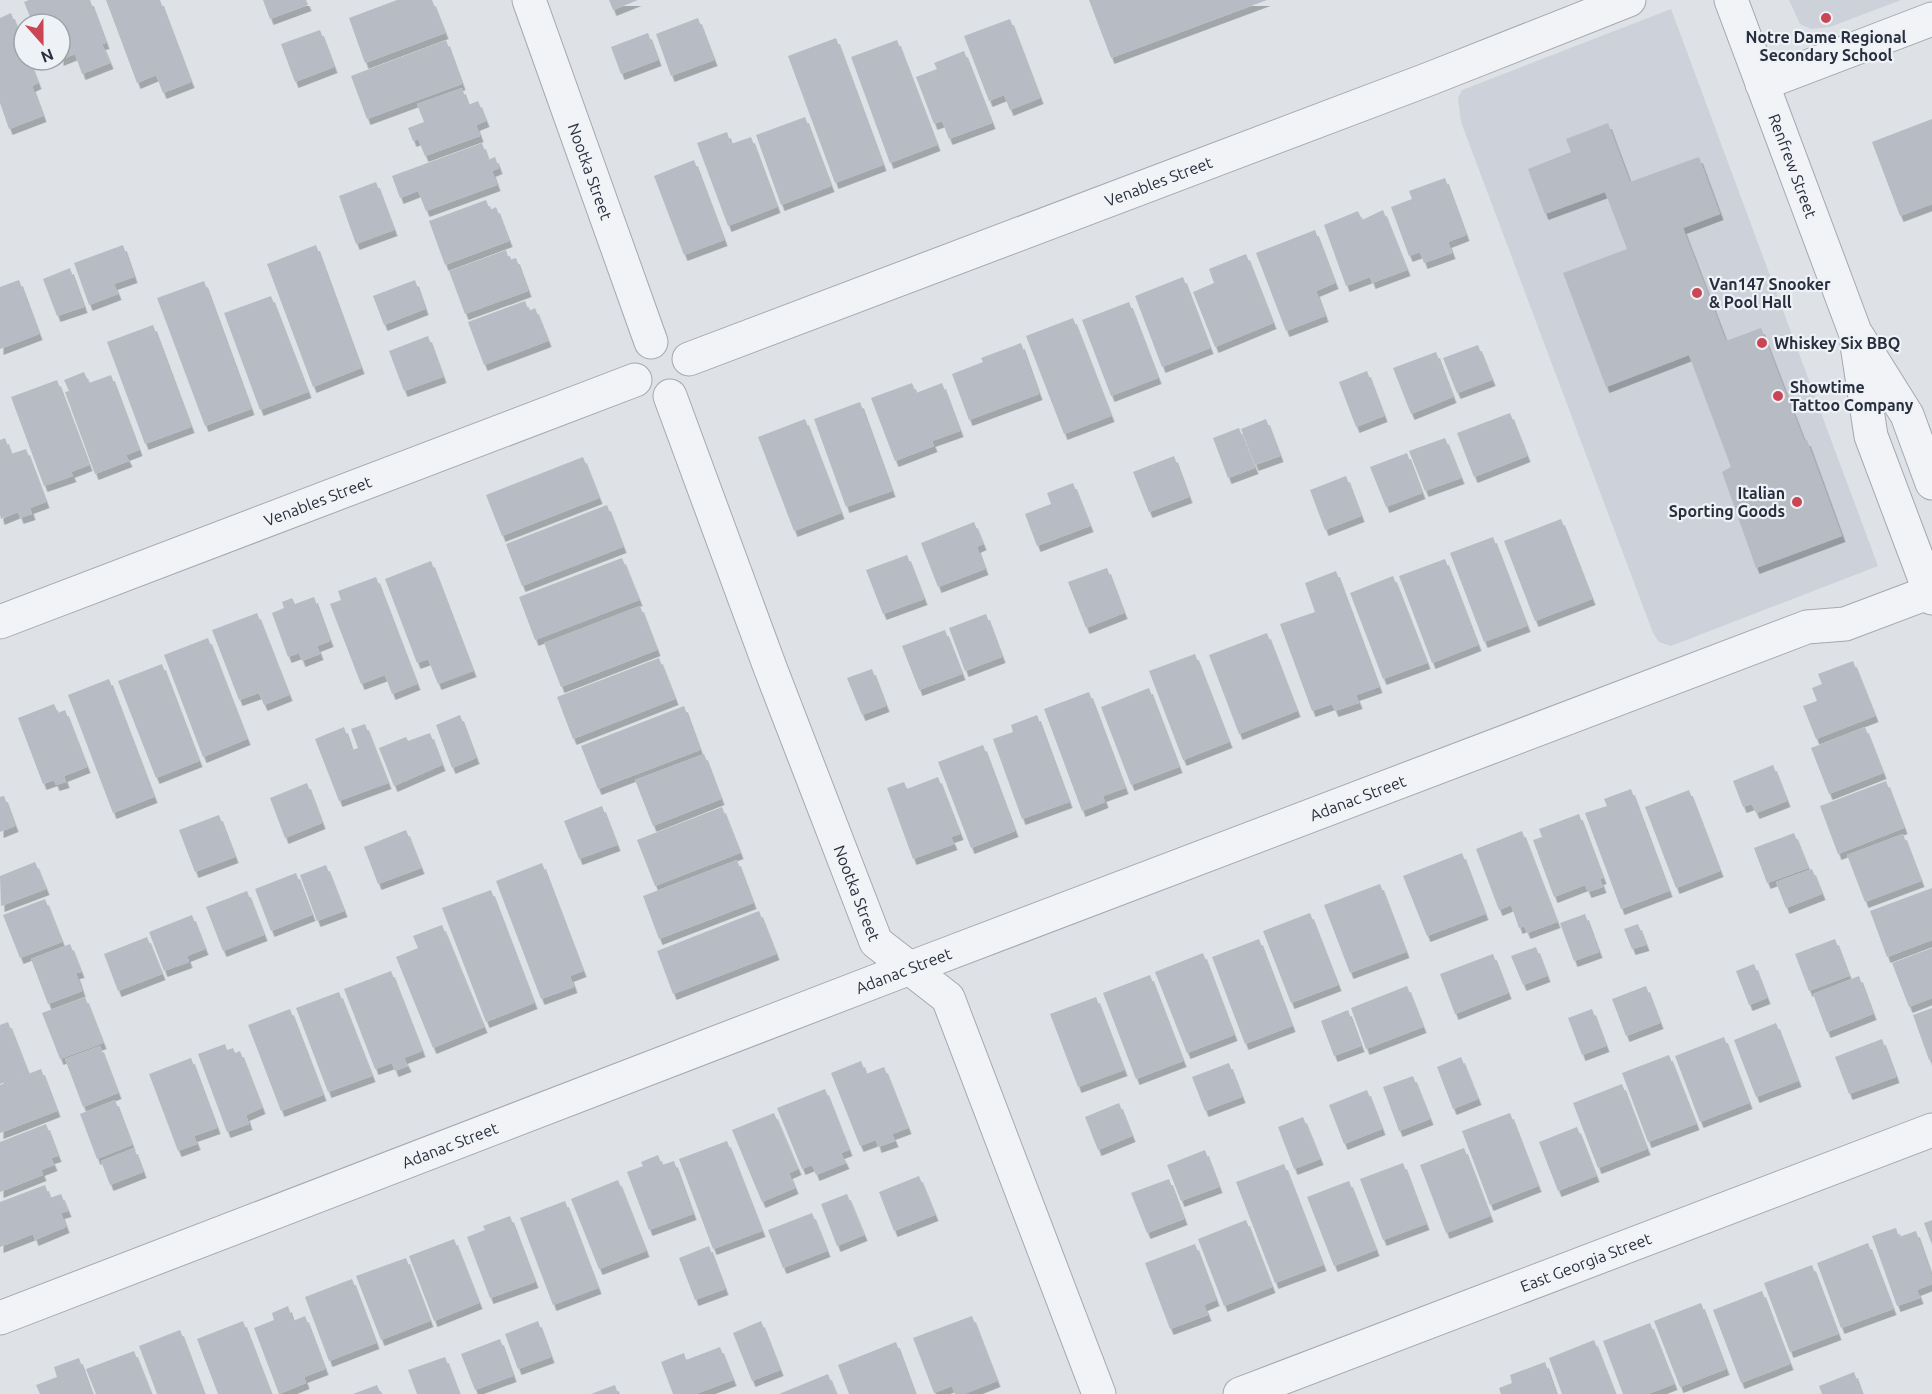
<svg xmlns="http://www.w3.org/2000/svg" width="1932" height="1394" font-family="Ubuntu,sans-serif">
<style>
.built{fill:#cdd1d9}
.building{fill:#b6bbc4;filter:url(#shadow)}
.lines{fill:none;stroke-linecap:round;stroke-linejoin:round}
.minor-casing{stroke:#a4a9b1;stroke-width:35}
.minor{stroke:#f1f3f6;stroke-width:33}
.poi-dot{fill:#ca4655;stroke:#eef1f5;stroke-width:2}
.labels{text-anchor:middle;stroke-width:4.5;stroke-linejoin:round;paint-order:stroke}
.poi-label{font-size:16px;font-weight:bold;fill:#282f3e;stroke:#eef1f5;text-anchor:start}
.street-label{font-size:16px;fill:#282f3e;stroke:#eef1f5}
</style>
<defs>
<filter id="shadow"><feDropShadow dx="3.5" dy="6" stdDeviation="0" flood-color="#0004"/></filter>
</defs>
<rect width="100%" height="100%" fill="#dee2e7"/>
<path class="built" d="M1789 0H1901L1830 27 1811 29 1800 24Z
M1671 9 1878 566 1671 646 1659 642 1653 633 1461 122 1458 98 1462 90Z"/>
<path class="building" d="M29 0H90L106 43 102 44 110 63 82 74 75 54 60 60V24H33L24 2Z
M106 0H160L191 82 163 93 156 75 137 83Z
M263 0H306L308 5 270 19Z
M397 0H432L445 33 365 63 349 18Z
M609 0H638L613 10Z
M1089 0H1267L1111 58Z
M11 13 24 47V60H29L38 83 32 86 43 116 9 129 0 103V18Z
M698 18 714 60 671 76 656 34Z
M1010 19 1040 98 1010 110 1004 95 989 101 964 36Z
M320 30 334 67 295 82 281 44Z
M648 33 658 60 621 74 611 47Z
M836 38 883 165 835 183 788 56Z
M446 40 462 84 367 119 351 76Z
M897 40 937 145 890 163 851 57Z
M964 51 992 123 949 139 942 121 934 124 916 77 937 69 934 63Z
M462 88 468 105 478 101 486 121 476 125 480 136 425 156 418 139 413 141 408 128 424 122 417 104Z
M805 117 831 186 781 205 756 135Z
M1932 119V204L1900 216 1872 142Z
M1608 123 1630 182 1699 157 1720 214 1683 228 1726 341 1761 328 1804 440H1807L1842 536 1756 568 1722 472 1731 467 1689 355 1606 387 1563 273 1627 249 1605 192 1545 214 1528 169 1571 152 1566 139Z
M727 132 731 144 751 137 777 207 728 226 697 143Z
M482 143 488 160 495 157 499 168 492 171 497 185 426 211 418 191 400 198 392 176Z
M694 160 724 240 684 255 654 176Z
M1445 178 1466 235 1448 242 1452 253 1424 263 1420 252 1409 256 1391 207 1412 199 1409 191Z
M376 182 394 230 356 244 339 196Z
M486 200 490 210 496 207 509 241 445 265 429 221Z
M1383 210 1407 270 1372 283 1370 277 1346 286 1324 225 1358 211 1362 220Z
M1315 230 1335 283 1316 291 1325 316 1286 331 1256 253Z
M123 245 134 277 114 284 118 294 89 305 74 263Z
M316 245 361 368 313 387 267 264Z
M506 250 509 260 516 258 528 291 465 314 449 271Z
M1246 254 1273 323 1215 347 1193 292 1214 283 1209 269Z
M70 268 84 307 57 316 43 279Z
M1183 277 1210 348 1162 367 1135 296Z
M19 280 39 334 0 349V287Z
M415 280 425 309 384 325 373 296Z
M204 281 251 409 205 426 157 298Z
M271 296 308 392 260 410 224 313Z
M525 301 529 311 535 308 548 341 484 365 468 322Z
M1129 302 1158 378 1111 396 1082 320Z
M1073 318 1111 416 1064 434 1026 336Z
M153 325 191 427 145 444 107 342Z
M428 336 443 377 404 391 389 351Z
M1021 343 1039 394 969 420 952 374 983 362 981 358Z
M1478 345 1492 380 1457 393 1443 358Z
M1436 352 1453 397 1411 414 1393 368Z
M1367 371 1384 416 1356 427 1339 382Z
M84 372 89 383 111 375 139 450 126 455 129 461 95 474 65 392 69 391 64 380Z
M57 380 89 465 71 472 73 476 44 486 11 397Z
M912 383 916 393 942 383 960 431 932 441 934 446 895 461 871 398Z
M860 402 892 491 846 507 814 419Z
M1510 413 1527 456 1474 477 1457 433Z
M805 419 841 513 794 531 758 437Z
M1266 419 1280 456 1255 465 1241 429Z
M1239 428 1255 468 1228 478 1213 438Z
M5 438 11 454 26 449 46 502 30 508 32 514 20 518 18 512 1 519 0 515V440Z
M1445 438 1461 478 1425 491 1409 451Z
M1407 453 1422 493 1386 507 1370 467Z
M1174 456 1189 497 1149 512 1133 472Z
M583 457 599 498 502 536 486 495Z
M1346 476 1361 516 1325 530 1310 490Z
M1073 483 1090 526 1037 546 1025 514 1051 504 1047 493Z
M607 505 623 547 522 586 506 544Z
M1561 519 1592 599 1535 621 1504 541Z
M974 522 983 544 977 547 985 569 938 587 921 543Z
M1493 537 1527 626 1484 642 1450 553Z
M907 555 924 599 883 614 866 570Z
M622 558 639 600 535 640 519 597Z
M1445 559 1478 645 1432 663 1399 576Z
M431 561 473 671 438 684 428 659 417 663 385 579Z
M1107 568 1124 613 1086 628 1068 582Z
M1336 571 1379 687 1356 695 1359 703 1335 711 1332 704 1312 711 1280 624 1315 612 1305 583Z
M1393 576 1427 663 1383 679 1350 593Z
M376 577 417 684 392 694 385 675 361 684 330 604 341 600 338 591Z
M314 597 330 641 317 646 320 654 302 661 299 653 288 657 272 613 284 608 282 602 292 598 295 604Z
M640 606 657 650 561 687 544 643Z
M257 613 289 695 264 705 259 693 239 700 212 630Z
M986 614 1002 657 965 671 949 628Z
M945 630 962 674 919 690 902 646Z
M1267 633 1297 711 1239 734 1209 655Z
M208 638 247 739 203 757 164 655Z
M1195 654 1229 742 1183 760 1149 671Z
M659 658 675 699 573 739 557 697Z
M1853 661 1875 716 1816 739 1803 706 1817 701 1812 688 1822 684 1818 674Z
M162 664 199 761 156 778 118 681Z
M872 669 886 706 862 715 847 678Z
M109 679 154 797 113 813 68 695Z
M1149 688 1179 767 1131 785 1101 707Z
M1089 692 1125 788 1103 796 1105 802 1082 811 1044 709Z
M54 704 58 713 65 710 87 767 64 776 66 782 56 785 54 780 43 784 18 718Z
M684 706 700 750 598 789 581 746Z
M460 715 476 758 452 768 436 725Z
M1037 715 1069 802 1022 819 993 739 1013 732 1011 725Z
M365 724 388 783 339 801 315 739 344 727 352 750 358 748 351 729Z
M1865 727 1883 773 1829 794 1811 748Z
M430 733 442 765 394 786 379 748 406 737 408 741Z
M983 745 1015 831 971 848 938 762Z
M704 754 721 799 653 826 635 780Z
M1773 765 1787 801 1756 813 1752 804 1743 807 1733 781Z
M938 777 960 834 951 837 954 844 913 859 887 788 904 782 907 789Z
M1886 781 1904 828 1838 854 1820 806Z
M307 783 322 823 285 838 270 798Z
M1631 789 1669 891 1621 909 1585 813 1607 806 1604 799Z
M1689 790 1720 871 1676 888 1645 807Z
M4 796 15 826 0 832V797Z
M602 806 617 845 579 859 564 821Z
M722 807 740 853 655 886 637 840Z
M1579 814 1603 878 1600 879 1603 887 1588 892 1585 885 1554 897 1533 840 1542 837 1539 829Z
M219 815 235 857 195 872 179 830Z
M406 830 421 868 378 884 364 847Z
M1522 831 1557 922 1527 933 1524 926 1519 928 1511 905 1499 910 1476 849Z
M1794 833 1808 868 1767 883 1754 848Z
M1903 834 1921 881 1865 902 1847 855Z
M1462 853 1485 914 1427 936 1403 876Z
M737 860 753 903 659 939 643 896Z
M35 862 46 889 1 906 0 876Z
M542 863 583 971 570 976 574 987 541 999 496 881Z
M326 865 344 911 317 921 300 875Z
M1812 869 1822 894 1786 908 1776 882Z
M296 873 312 915 271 931 255 889Z
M1380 884 1406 952 1350 973 1324 905Z
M1932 888V940L1887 957 1870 911Z
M491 890 534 1003 486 1022 442 908Z
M247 891 264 935 223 951 206 907Z
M45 899 62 942 20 958 3 915Z
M759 911 776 954 673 994 657 951Z
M1310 913 1338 985 1291 1003 1263 931Z
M1585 914 1599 952 1574 961 1560 923Z
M192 915 205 949 187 956 189 962 164 971 149 932Z
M1638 924 1646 945 1632 949 1624 929Z
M442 925 484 1027 433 1048 396 957 418 948 413 936Z
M147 937 162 974 118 991 104 954Z
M1259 939 1292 1026 1245 1044 1212 957Z
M1835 939 1849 976 1809 991 1795 954Z
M70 944 81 972 76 973 82 991 48 1004 31 959Z
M1536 947 1547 976 1523 985 1511 956Z
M1932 948V998L1909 1007 1892 963Z
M1203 953 1234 1035 1187 1053 1155 972Z
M1493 954 1508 993 1455 1014 1440 974Z
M1754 964 1767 998 1749 1005 1736 971Z
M391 971 422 1051 404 1058 408 1066 395 1071 392 1063 375 1069 344 989Z
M1150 975 1183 1061 1136 1079 1103 993Z
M1859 976 1873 1014 1827 1032 1813 994Z
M1407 986 1423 1027 1366 1049 1351 1008Z
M1646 986 1660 1023 1626 1036 1612 999Z
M339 992 372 1076 328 1092 296 1008Z
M85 997 103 1043 60 1059 42 1013Z
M1096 997 1124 1070 1078 1087 1050 1014Z
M1932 1008V1059L1929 1060 1913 1015Z
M290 1009 323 1095 281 1111 248 1025Z
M1592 1009 1606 1046 1582 1055 1568 1018Z
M1348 1010 1361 1046 1334 1056 1321 1021Z
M8 1022 28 1073 0 1084V1025Z
M1776 1023 1798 1081 1756 1097 1734 1040Z
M1724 1037 1749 1103 1700 1122 1675 1056Z
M1882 1039 1896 1077 1849 1094 1835 1057Z
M225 1044 227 1050 233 1048 235 1053 240 1051 262 1108 246 1115 249 1124 227 1132 198 1054Z
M100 1046 118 1093 83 1107 65 1059Z
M1669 1055 1696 1124 1648 1142 1622 1073Z
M1461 1057 1478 1099 1453 1109 1437 1067Z
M191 1058 217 1128 194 1136 197 1144 178 1151 149 1074Z
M861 1061 866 1074 884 1067 908 1128 892 1134 895 1141 878 1147 876 1140 860 1146 831 1073Z
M1229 1063 1242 1097 1205 1111 1192 1077Z
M41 1069 57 1111 0 1133V1085Z
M1413 1076 1430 1119 1399 1131 1383 1087Z
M1622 1084 1647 1149 1598 1168 1573 1103Z
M825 1089 849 1150 841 1153 846 1163 816 1175 812 1165 802 1169 777 1108Z
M1367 1090 1382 1129 1344 1144 1329 1105Z
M115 1100 132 1145 97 1159 80 1114Z
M1119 1103 1132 1136 1098 1150 1085 1117Z
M774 1113 798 1169 789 1173 795 1188 762 1202 732 1130Z
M1510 1113 1538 1186 1490 1205 1462 1131Z
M1303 1117 1320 1159 1294 1169 1278 1127Z
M46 1124 58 1156 51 1158 54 1165 41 1170 43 1175 0 1192V1142Z
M1577 1127 1596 1176 1558 1191 1539 1142Z
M727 1141 762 1231 713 1249 679 1159Z
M134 1148 143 1172 110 1185 101 1161Z
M1464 1148 1490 1216 1446 1233 1420 1165Z
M1205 1150 1219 1187 1181 1201 1167 1165Z
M658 1155 662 1165 674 1161 693 1214 649 1230 627 1172 643 1166 641 1162Z
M1403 1163 1426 1224 1383 1240 1360 1179Z
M1284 1164 1323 1265 1275 1283 1236 1182Z
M919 1176 935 1215 894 1231 879 1192Z
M1169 1179 1184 1219 1147 1233 1131 1193Z
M618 1180 646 1251 599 1269 571 1199Z
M1349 1181 1376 1250 1334 1266 1307 1197Z
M45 1185 50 1198 61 1194 68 1211 61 1213 66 1227 35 1240 33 1234 0 1247V1202Z
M847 1194 864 1235 837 1246 821 1204Z
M565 1201 598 1288 553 1305 520 1218Z
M812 1213 827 1251 783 1268 768 1230Z
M510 1216 535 1282 490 1298 467 1237 485 1230 483 1226Z
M1246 1220 1272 1287 1224 1306 1198 1239Z
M1932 1220V1245L1924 1223Z
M1896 1228 1899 1237 1916 1231 1932 1277V1284L1917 1290 1920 1298 1897 1306 1872 1236Z
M454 1239 479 1303 434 1321 409 1256Z
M1868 1243 1893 1309 1841 1328 1817 1263Z
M1195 1244 1216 1300 1204 1305 1208 1315 1170 1329 1145 1263Z
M709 1246 725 1289 695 1300 679 1258Z
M406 1258 430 1321 381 1340 356 1276Z
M1812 1265 1838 1334 1790 1352 1764 1283Z
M352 1279 376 1343 329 1361 305 1297Z
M1762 1291 1790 1364 1741 1383 1713 1310Z
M1701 1303 1726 1369 1680 1387 1654 1321Z
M288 1306 293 1321 305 1316 325 1369 304 1377 306 1383 279 1394 254 1328 274 1320 272 1313Z
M972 1316 997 1381 964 1394H955L952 1386 934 1393 913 1338Z
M243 1321 271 1394H218L197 1339Z
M538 1321 551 1357 518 1369 505 1334Z
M761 1321 780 1370 752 1381 733 1333Z
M1650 1323 1674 1384 1648 1394H1623L1603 1341Z
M180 1330 204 1394H157L139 1346Z
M500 1339 513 1376 475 1390 461 1354Z
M1594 1340 1615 1394H1562L1549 1358Z
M896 1342 915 1394H849L838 1365Z
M720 1347 733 1380 696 1394H673L661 1362 684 1353 686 1360Z
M134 1351 151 1394H96L86 1369Z
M445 1357 459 1394H417L408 1370Z
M79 1358 92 1394H40L36 1385 57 1377 54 1367Z
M1545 1362 1556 1394H1501L1499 1388 1512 1383 1510 1375Z
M1854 1372 1862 1394H1822L1819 1386Z
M828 1374 836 1394H779Z
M377 1385 381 1394H353Z
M615 1385 618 1394H591Z"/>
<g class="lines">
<defs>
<g id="minor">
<path id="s1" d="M529 0 651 342"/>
<path id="s2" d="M1731 0 1855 332 1907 415 1932 483"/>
<path d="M1762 84 1932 19"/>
<path d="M1857 345 1871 436 1932 598"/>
<path id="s3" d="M689 359 1429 79 1629 0"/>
<path id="s4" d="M670 396 771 670 876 942 948 998 1099 1394"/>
<path id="s5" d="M0 622 635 380"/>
<path id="s6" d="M0 1318 910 968 1807 627 1845 624 1930 592"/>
<path id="s7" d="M1240 1394 1932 1130"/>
</g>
</defs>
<use href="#minor" class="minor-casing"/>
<use href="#minor" class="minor"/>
</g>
<g class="poi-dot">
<circle cx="1826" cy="18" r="6"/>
<circle cx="1697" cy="293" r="6"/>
<circle cx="1762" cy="343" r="6"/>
<circle cx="1778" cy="396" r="6"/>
<circle cx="1797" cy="502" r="6"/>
</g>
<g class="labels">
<g class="poi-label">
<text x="1826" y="43" text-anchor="middle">Notre Dame Regional<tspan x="1826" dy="18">Secondary School</tspan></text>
<text x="1709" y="290">Van147 Snooker<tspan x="1709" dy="18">&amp; Pool Hall</tspan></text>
<text x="1774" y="349">Whiskey Six BBQ</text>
<text x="1790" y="393">Showtime<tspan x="1790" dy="18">Tattoo Company</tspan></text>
<text x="1785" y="499" text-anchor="end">Italian<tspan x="1785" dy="18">Sporting Goods</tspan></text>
</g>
<g class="street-label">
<text dy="6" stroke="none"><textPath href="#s2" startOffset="177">Renfrew Street</textPath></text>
<text dy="6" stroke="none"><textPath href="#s1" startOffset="182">Nootka Street</textPath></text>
<text dy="6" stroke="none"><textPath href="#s3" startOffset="502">Venables Street</textPath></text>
<text dy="6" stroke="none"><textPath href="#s5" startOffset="340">Venables Street</textPath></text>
<text dy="6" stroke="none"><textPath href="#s6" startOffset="1454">Adanac Street</textPath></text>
<text dy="6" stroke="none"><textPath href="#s4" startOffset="531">Nootka Street</textPath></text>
<text dy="6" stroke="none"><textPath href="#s6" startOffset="968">Adanac Street</textPath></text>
<text dy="6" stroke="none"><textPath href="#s6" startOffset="482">Adanac Street</textPath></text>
<text dy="6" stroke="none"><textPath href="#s7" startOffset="370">East Georgia Street</textPath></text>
</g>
</g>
<g transform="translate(42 42) rotate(159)"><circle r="28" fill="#eef1f5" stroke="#9fa3ac" stroke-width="1.5"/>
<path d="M0-4.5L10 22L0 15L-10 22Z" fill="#ca4655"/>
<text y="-9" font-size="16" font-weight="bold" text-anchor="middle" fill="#282f3e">N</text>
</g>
</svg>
